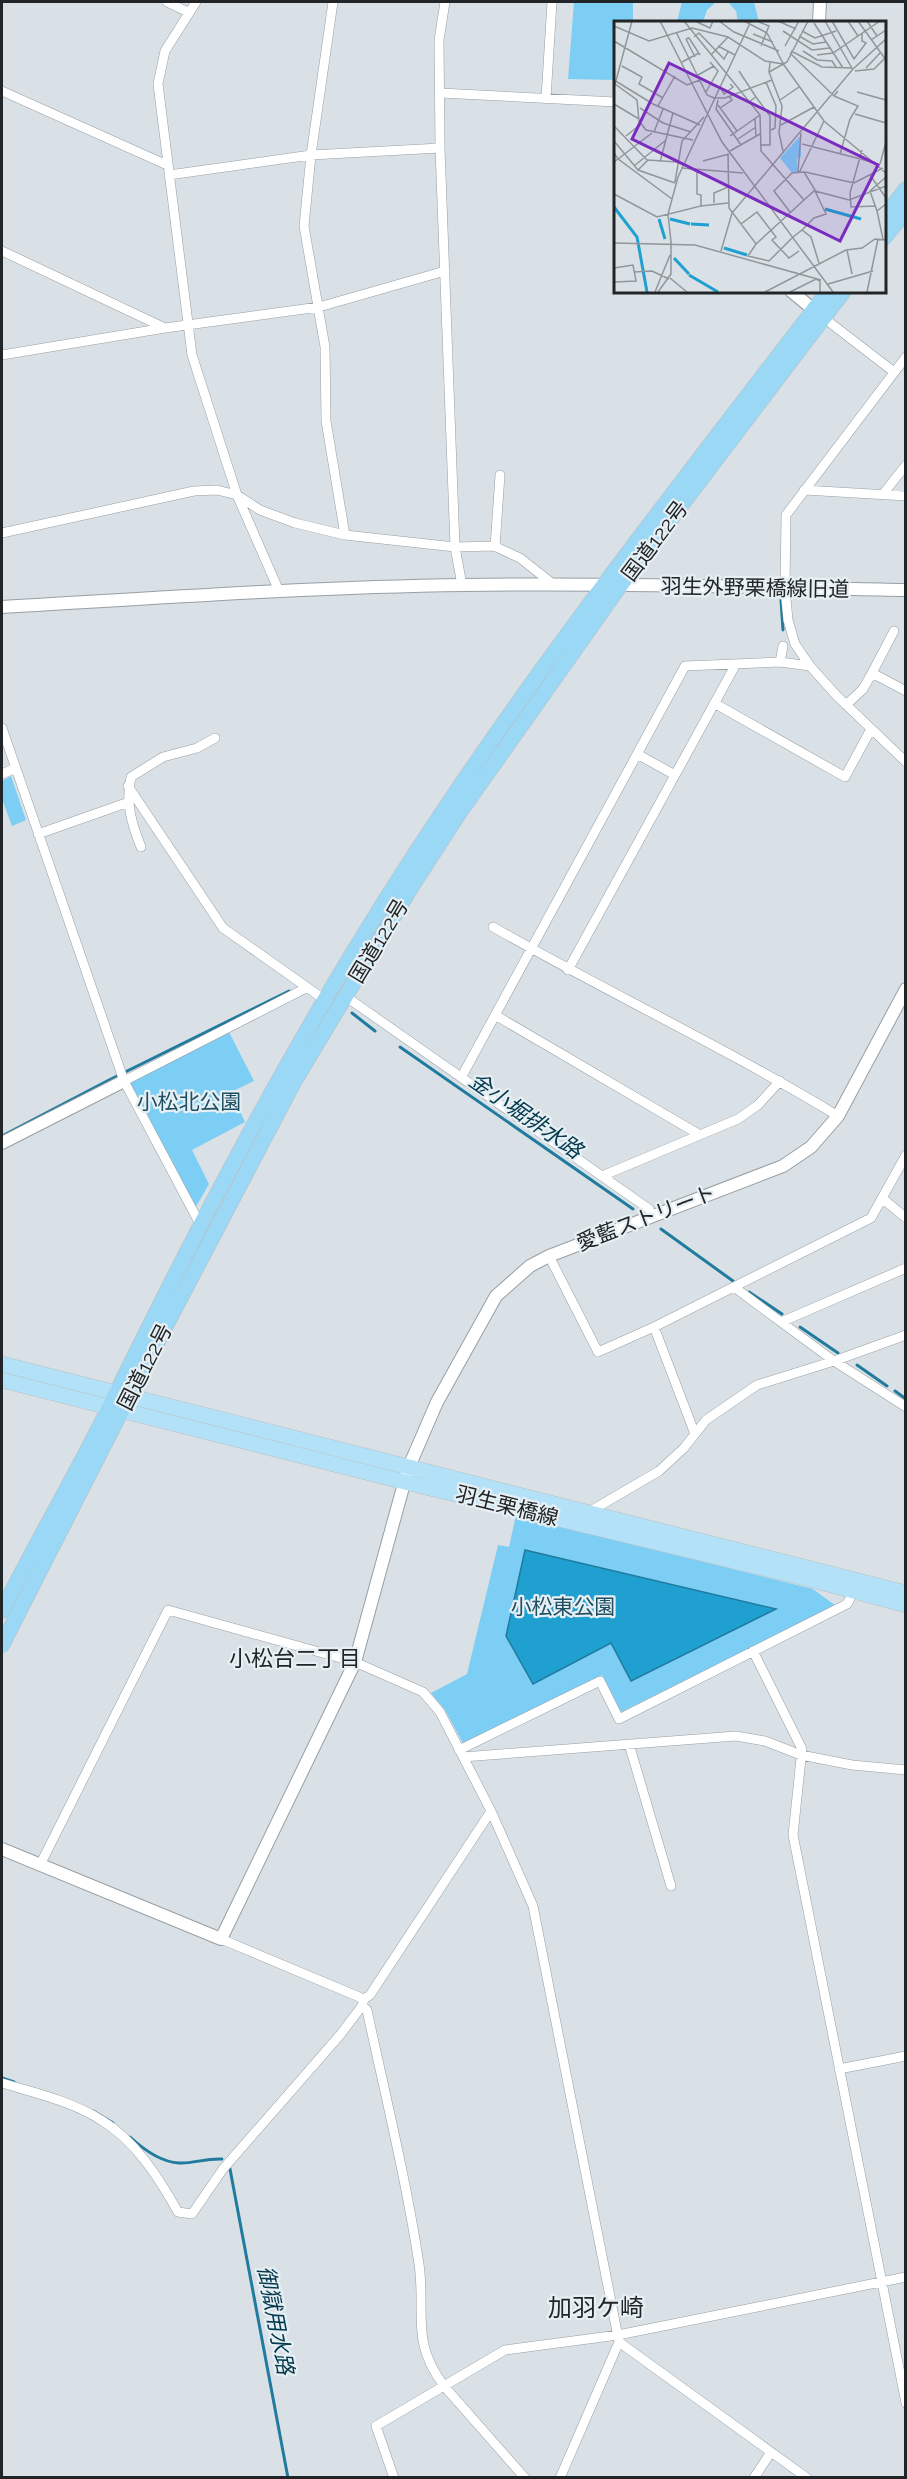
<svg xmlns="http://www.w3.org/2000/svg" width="907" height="2479" font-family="Raleway,'Noto Sans JP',sans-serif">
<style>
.green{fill:#7dcef5}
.water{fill:#1fa0d1;stroke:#207b9e;stroke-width:1.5}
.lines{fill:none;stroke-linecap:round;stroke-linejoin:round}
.stream{stroke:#207b9e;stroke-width:3}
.minor-casing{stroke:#979fa4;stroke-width:10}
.tertiary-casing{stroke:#979fa4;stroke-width:14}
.primary-casing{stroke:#bdbebe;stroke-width:16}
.trunk-casing{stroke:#bdbebe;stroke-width:16}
.minor{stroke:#fff;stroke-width:9}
.tertiary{stroke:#fff;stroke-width:12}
.primary{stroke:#b3e2f8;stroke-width:15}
.trunk{stroke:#9ad8f6;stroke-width:15}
.labels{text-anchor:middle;stroke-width:4.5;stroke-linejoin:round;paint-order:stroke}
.street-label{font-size:21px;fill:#222527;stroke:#e6eff3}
.park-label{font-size:21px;fill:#204f64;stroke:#e6eff3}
.water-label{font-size:22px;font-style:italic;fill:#04394e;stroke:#e6eff3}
.neighbourhood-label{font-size:22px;fill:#222527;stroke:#e6eff3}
.quarter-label{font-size:24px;fill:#222527;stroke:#e6eff3}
.inset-river{fill:none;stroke:#1fa0d1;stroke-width:3}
.inset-road{fill:none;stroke:#90969a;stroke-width:1.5}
.view{fill:#7b2cbf;fill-opacity:0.15;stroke:#7b2cbf;stroke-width:3}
.inset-edge{fill:none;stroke:#222527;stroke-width:3}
</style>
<rect width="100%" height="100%" fill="#d9e1e6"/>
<path class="green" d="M574 2H633V22H616V80L568 79Z
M682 2H716L707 10 703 22H677Z
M728 2H754L759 22H738L736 11Z
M11 776 26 820 12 826 2 799V781Z
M229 1032 254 1081 231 1092 245 1122 192 1150 209 1184 193 1212 129 1083Z
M516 1515 813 1589 836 1606 621 1712 602 1675 464 1745 445 1710 431 1693 467 1674 498 1545 509 1547Z"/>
<path class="water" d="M525 1550 776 1609 631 1681 611 1643 533 1684 506 1636Z"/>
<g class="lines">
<path class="stream" d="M781 600 783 630
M352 1013 375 1031
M400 1047 633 1209
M2 1136 109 1080 289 991
M661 1229 733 1281
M749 1292 782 1314
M800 1327 838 1353
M857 1365 887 1386
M895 1391 906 1399
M2 2078 14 2082
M93 2111 113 2123
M130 2137C143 2149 160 2162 179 2163 192 2164 206 2158 222 2159
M230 2169 288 2478"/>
<defs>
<path id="minor" d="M167 2 188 12
M196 2 165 51 158 84 192 355 237 495 279 591
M333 2 311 155 304 226 325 347 326 421 345 535
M445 2 439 40 440 148 455 547 462 585
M2 91 167 165
M440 93 616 102
M546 98 552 2
M169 175 311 155 440 148
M2 251 165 328
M824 318 894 372
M2 355 165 328 319 307 445 271
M906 357 786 515 785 588 788 620 795 644 810 666 836 695 906 762
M804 490 906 496
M883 494 906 465
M2 533 194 491 217 490 237 495 260 510 295 523 345 535 455 547 494 546 520 558 553 584
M495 547 500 475
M894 631 872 673 906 691
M780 662 810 666
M714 703 845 777 871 729
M846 705 863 689 872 673
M2 728 124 1081 201 1226
M637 754 675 775
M2 774 16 768
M128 786 223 928 325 1000
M38 834 129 802
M141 847C132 825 125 802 131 777L163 757 197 748 215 738
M493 927C607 992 726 1048 838 1116
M568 970 736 664
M345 996 649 1209 653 1216
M495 1015 700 1135
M462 1076 685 666 780 662 783 646
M124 1081 306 988
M602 1176 738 1119 758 1105 780 1081
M882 1198 906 1218
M549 1256 598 1352 654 1327 871 1218 906 1155
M734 1287 781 1322 906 1268
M781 1322 834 1361 906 1407
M654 1327 695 1434
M589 1512 659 1471 684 1448 706 1420 757 1385 834 1361 906 1335
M753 1651 802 1749 793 1835 906 2403
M629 1744 671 1886
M459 1750 600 1681 619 1719 847 1604 852 1595
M463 1757 736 1736 765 1741 801 1755 852 1765 906 1770
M491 1811 533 1906 619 2342 807 2478
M40 1865 168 1610 355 1662 423 1692 440 1712 491 1811 370 1995 364 1999 221 1939
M362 2006 367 2010C385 2094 406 2179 419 2264 426 2313 410 2341 444 2386L525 2478
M839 2069 906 2056
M2 2083C35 2093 71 2101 101 2120 135 2140 159 2178 178 2212L192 2214 223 2169 340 2035 362 2006 364 1999
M394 2478 376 2426 505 2350 618 2335 906 2277
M560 2478 619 2342
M754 2478 771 2452"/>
<path id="tertiary" d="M819 22 820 2
M791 291 820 315
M2 607C156 598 310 587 465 585 611 583 759 587 906 590
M2 1143 124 1081
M2 1849 221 1939 355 1662 408 1469 437 1402 496 1296 530 1266 549 1256 783 1166 811 1147 838 1116 906 989"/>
<path id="primary" d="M2 1364 906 1593
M2 1380 405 1482 809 1579 906 1605"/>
<path id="trunk" d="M884 217 906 189
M884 238 906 211
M2 1611C36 1543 74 1478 108 1410 197 1227 292 1045 402 874 532 671 682 482 828 291
M2 1645 129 1396 295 1080 412 886 460 812 620 586 844 291"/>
</defs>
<use href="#minor" class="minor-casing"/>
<use href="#tertiary" class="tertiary-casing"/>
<use href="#primary" class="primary-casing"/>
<use href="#trunk" class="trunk-casing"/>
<use href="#minor" class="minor"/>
<use href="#tertiary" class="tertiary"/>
<use href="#primary" class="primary"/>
<use href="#trunk" class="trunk"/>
</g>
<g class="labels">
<g class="street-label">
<text transform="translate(655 541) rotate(-53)" y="7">国道122号</text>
<text transform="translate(755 588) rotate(1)" y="7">羽生外野栗橋線旧道</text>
<text transform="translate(379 941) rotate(-59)" y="7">国道122号</text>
<text transform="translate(646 1218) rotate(-21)" y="7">愛藍ストリート</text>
<text transform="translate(145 1367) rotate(-63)" y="7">国道122号</text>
<text transform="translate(507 1506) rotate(14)" y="7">羽生栗橋線</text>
</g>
<g class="park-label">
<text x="189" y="1109">小松北公園</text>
<text x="563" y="1614">小松東公園</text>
</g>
<g class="water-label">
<text transform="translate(526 1115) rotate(35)" y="8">金小堀排水路</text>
<text transform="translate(276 2320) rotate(79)" y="8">御獄用水路</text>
</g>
<g class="neighbourhood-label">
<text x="295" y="1666">小松台二丁目</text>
</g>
<g class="quarter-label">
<text x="596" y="2316">加羽ケ崎</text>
</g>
</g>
<g transform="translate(614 21)">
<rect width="272" height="272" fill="#d9e1e6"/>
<path d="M187 114V136L183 137 184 151 178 152 166 137Z" fill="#7dcef5"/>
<path class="inset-river" d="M0 186 23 216 33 271M211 188 247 198M45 198 51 218M56 198 76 203M77 203 95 204M110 227 133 234M60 237 75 253M75 254 104 271"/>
<path class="inset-road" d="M46 0 108 121 219 271M70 0 146 94 147 130 190 179 142 223 115 187 114 133M105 0 120 11 165 30M130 0 153 12 170 44 210 100 272 152M164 0 182 8M211 0 239 49M218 0 240 38 252 22 248 20V12M234 0 244 15M244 0 272 39M253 0 263 15M83 1 96 7 99 0M145 1 155 5 147 25M200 2 229 47M0 5 35 20 78 7 114 16 151 40 169 43M169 10 198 29 216 27M188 10 201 17 222 10M62 11 93 74 100 77H111L158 59M139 13 159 21M185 15 199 23 212 21M80 16 85 12 110 38 114 31M72 18 75 17 86 34M72 18 81 36M257 19 272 9M0 20 73 64 86 59M104 25 121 34M171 25 185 0M177 30 208 46 238 47M189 30 203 39 218 40 222 46M176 32 220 75 224 70M97 34 114 16M203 34 219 32 266 0M68 41 85 32M156 42 155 51 168 85 165 112 169 130M8 45 28 56 25 63 49 77M252 47 266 32M125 50 142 76M241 50 260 48 270 38M155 51 173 41 194 0M84 54 100 45M0 59 39 83 86 104M152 61 162 85 161 107 157 109M1 63 23 79 25 100 32 109 79 119M0 67 18 0M108 69 110 73 119 66 116 63M92 71 104 50 96 41M243 71 272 79M220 75 244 85 236 98 226 133M104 79 102 88 127 124M166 79 185 66M136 80 142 76 156 95V124H146M0 83 25 98M104 84 123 110M44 85 61 55M26 87 49 102 77 111M106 87 118 79 115 75M241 93 272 102M141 97 142 116M167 104 200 86M0 105 33 139M40 111 49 88M12 115 27 103M116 115 146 94M124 118 142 106M0 120 24 149 61 162M188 123 262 142M248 129 236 172 237 186 261 185M116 130 146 113M0 132 4 138 38 112M89 140 115 133M0 141 4 138 58 178M46 141 59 92M266 143 272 121M20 145 52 119M67 147 129 152M24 149 34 139 63 141M184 151 187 112M191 151 240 162 269 147M185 152 210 100M256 154 272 177M61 161 68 120 90 96M201 170 235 179 272 165M0 173 43 196 87 185V174L83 173V149M100 182V172L114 166M87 185 114 182M263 190 256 170 272 156M176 191 160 170 178 152 190 151 201 169 190 179M127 203 143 191 162 216 158 219 175 237 185 230M188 209 200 197 212 193 201 170M179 216 188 209 197 216 205 242M269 218 263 190 272 183M57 221 54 193 64 156 137 0M0 222 81 224 207 259M142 223 134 235 155 240 178 217M233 229 238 253M107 230 118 192 239 48 272 18M0 247 19 244 22 260 0 261M20 251 38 250 55 258M56 257 73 271M214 263 259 250M41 271 56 234M44 271 57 253V221M151 271 232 229 248 227 261 218 272 219M176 271 202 258 206 260V271M253 271 264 218"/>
<path class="view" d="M55 42 264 144 226 220 18 118Z"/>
<rect width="272" height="272" class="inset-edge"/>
</g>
<rect width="907" height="2479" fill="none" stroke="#222527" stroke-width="6"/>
</svg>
